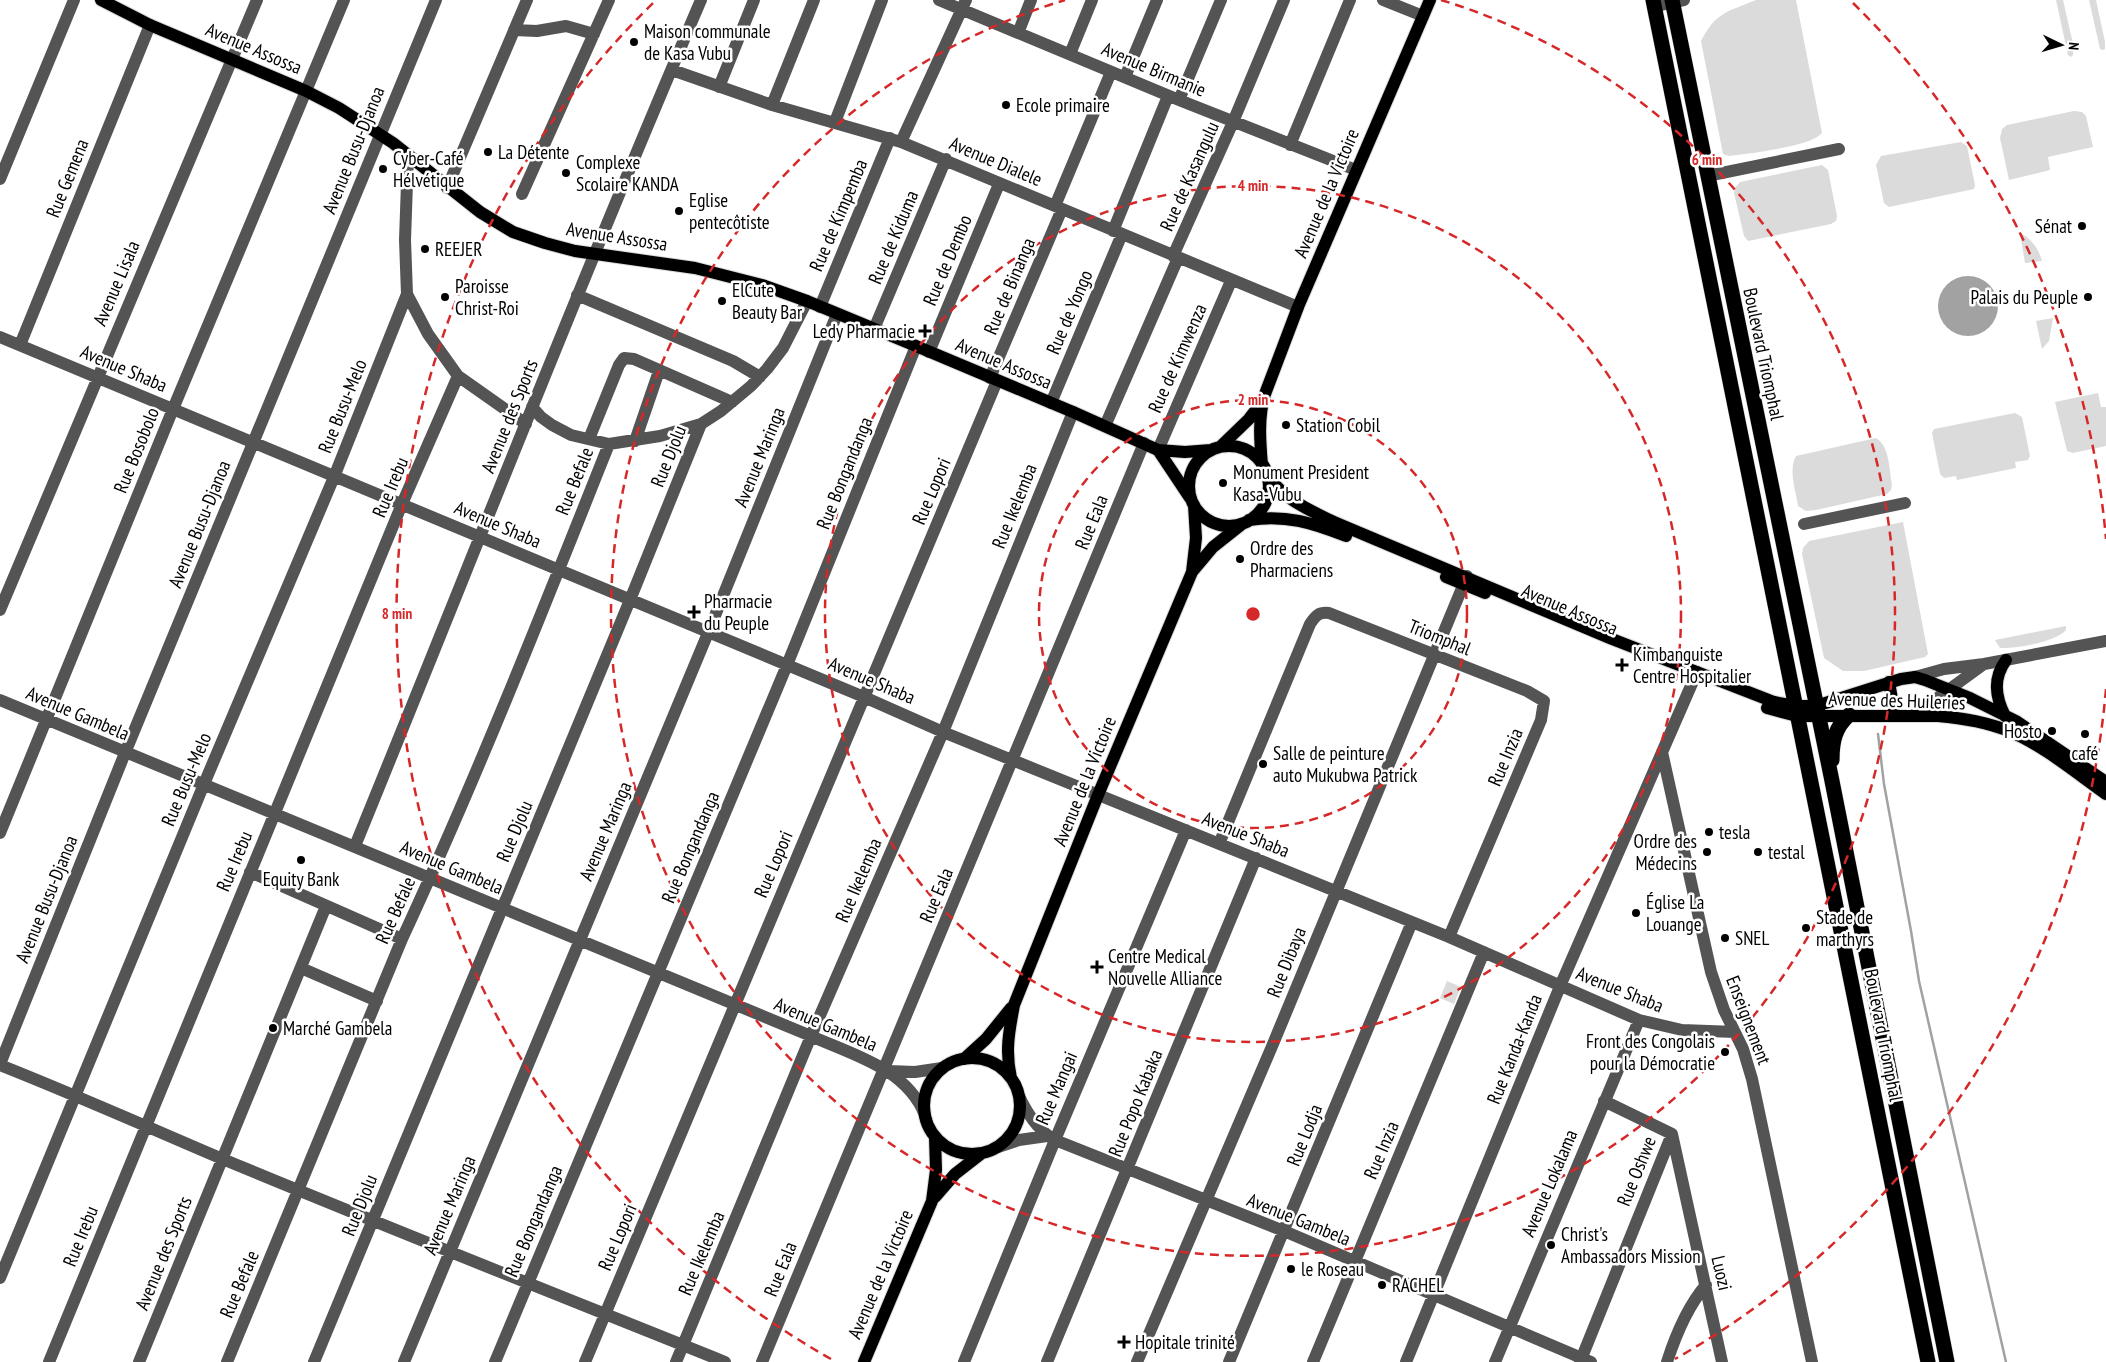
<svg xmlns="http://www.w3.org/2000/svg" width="2106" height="1362" font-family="'PT Sans Narrow',sans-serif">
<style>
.green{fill:#dbdbdb}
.water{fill:#a2a2a2}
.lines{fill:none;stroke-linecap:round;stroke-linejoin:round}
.stream{stroke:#a2a2a2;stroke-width:2.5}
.major-casing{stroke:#dbdbdb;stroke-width:14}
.highway-casing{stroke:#dbdbdb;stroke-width:16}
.minor{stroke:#545454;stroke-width:12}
.major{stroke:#000;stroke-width:12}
.highway{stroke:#000;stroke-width:15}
.ring{fill:none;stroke:#d62828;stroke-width:2.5;stroke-dasharray:9 6}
.poi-dot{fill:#000;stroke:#fff;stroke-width:2}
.labels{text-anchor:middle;stroke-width:5;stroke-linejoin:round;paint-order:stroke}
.poi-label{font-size:19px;fill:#000;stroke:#fff;text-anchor:start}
.street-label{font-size:19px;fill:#000;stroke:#fff}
.centre{fill:#d62828;stroke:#fff;stroke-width:2.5}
.ring-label{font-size:15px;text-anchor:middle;font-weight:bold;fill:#d62828;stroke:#fff;stroke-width:5;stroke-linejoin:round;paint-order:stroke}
</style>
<rect width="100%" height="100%" fill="#fff"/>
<path class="green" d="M1756 0H1796L1822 133C1810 147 1750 153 1729 156L1723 154 1701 41C1716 12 1727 12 1756 0Z
M2056 0H2063L2074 48 2073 55 2071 57 2068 55Z
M2089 0H2096L2105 42V49L2103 50 2100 49Z
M2074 111 2082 112 2086 116 2093 147 2048 157 2050 170 2009 180 2000 138 2002 129 2007 125Z
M1961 142 1967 146 1975 185 1974 189 1889 207 1884 203 1876 165 1881 156Z
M1822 165 1828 170 1837 216 1836 221 1831 224 1748 241 1744 236 1734 193 1735 188 1740 182Z
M2020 233C2031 238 2039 249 2042 261L2025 263Z
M2053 318 2049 341 2042 349 2036 321Z
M2098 393 2101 407H2106V446L2073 453 2067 451 2055 402Z
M2015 413 2022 417 2030 456 2028 460 2015 462 2016 468 1957 480 1956 476 1944 478 1940 474 1932 433 1934 429Z
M1876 438C1890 446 1889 470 1892 485L1891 490 1887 494 1816 510 1806 511 1798 506C1796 491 1788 470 1796 456Z
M1903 522 1928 654 1925 657 1864 671H1843L1824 658 1802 554 1803 548 1809 541Z
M2066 626V630C2056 642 2015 649 2000 648L1995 640Z
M1447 981 1461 987 1454 1004 1440 998Z"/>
<path class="water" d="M1938 306a30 30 0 1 1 60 0a30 30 0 1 1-60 0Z"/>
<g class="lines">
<path class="stream" d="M1878 734 1884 784 1911 931 1919 981 2006 1362"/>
<defs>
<path id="major" d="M101 0 150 25 306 91 339 108 393 143 480 212 513 232 545 243 575 251 695 268 762 285 807 301 916 346 1073 412 1158 450 1185 452 1211 450
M1189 486a40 40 0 1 1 80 0a40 40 0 1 1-80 0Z
M1220 447 1249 419 1262 402
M1158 450 1190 498
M1262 465C1260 442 1258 416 1265 394L1298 307 1430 0
M1266 471C1280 498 1307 509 1334 522L1612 639 1774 702 1796 706H1816L1901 679 1915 677 1925 680 1970 698 2016 721 2106 782
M1249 520C1285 514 1313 523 1346 536
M1192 572 1213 547 1242 524
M1446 577 1485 593
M1889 682 1895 716
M1767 708 1797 716H1938C1962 718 1986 722 2009 731 2044 746 2075 772 2106 794
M2005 716C1995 696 1993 678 2006 660
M924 1106a48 48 0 1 1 96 0a48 48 0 1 1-96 0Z
M964 1059 986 1039 1011 1008
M1011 1078C1005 1052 1009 1031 1014 1005L1098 795 1192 572 1196 538 1194 505
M935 1197 955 1174 982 1153
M864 1362 932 1201 936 1170 935 1137"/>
<path id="highway" d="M1653 0 1928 1362
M1672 0 1832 781 1947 1362
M1832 760C1832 742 1835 727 1849 715"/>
</defs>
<use href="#major" class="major-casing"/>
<use href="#highway" class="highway-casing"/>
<path class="minor" d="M939 0 1179 100 1356 170
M1383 0 1423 16
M1655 6 1684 0
M514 30 537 31 566 26 594 34
M1018 33 1031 0
M1070 54 1092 0
M672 70 772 105 901 142 1298 307
M1125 77 1157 0
M719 87 754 0
M1179 100 1221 0
M772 105 814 0
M835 122 882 0
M901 142 966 0
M1290 145 1350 0
M408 154 405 240 407 294 428 334 458 376 526 424
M1707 176 1839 149
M0 179 74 0
M447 188 527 0
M522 194 609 0
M1055 206 1111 72
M1113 231 1168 96
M1173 256 1233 122 1284 0
M577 295 733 361 760 377
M820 307 890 138
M874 329 946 159
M0 337 864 697 943 732 1449 937 1639 1020 1682 1030 1735 1032
M20 345 150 25
M929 352 999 184
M990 378 1062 209
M1051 403 1122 234
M532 407 541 417 552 425 571 435 609 444 660 436 701 424 721 411 751 386 767 369 783 348 807 301
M1105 426 1178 258
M589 439 619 365 624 358 634 359 732 402
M635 441 659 371
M1158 450 1231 281
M1804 524 1905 503
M0 610 257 0
M1915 677 1944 669 1984 664 2106 641
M0 700 811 1036C853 1055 906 1068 925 1115
M1914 715 1984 664
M1662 752 1711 972 1724 1010 1743 1049 1752 1079 1812 1362
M0 833 173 409 344 0
M1219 844 1310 624C1316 615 1319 612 1329 613L1527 691 1544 701 1541 720 1449 937
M355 846C470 564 581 280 701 0
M250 872 402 939
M301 968 377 1001
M0 1064 125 753 436 0
M0 1065C76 1095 150 1128 225 1160 391 1229 558 1295 725 1362
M889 1071 915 1072 942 1068
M1019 1096C1027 1113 1038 1131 1055 1140L1284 1231 1591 1362
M1604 1101 1672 1134
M1672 1134 1722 1362
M998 1147 1019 1140 1047 1136
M0 1278 204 784 334 477 407 294
M49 1362 402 504 458 376
M139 1362 326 906
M227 1362 402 939C477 777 543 610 609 444
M314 1362 630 600 701 424
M404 1362 708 633 837 314
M495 1362 787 665 916 346
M585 1362 997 381
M676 1362 811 1036 943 732 1073 412
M762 1362 1144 443
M964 1362 1055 1140 1186 830
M1047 1362 1256 858
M1137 1362 1273 1044 1467 576
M1229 1362 1412 922
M1313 1362 1484 952
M1406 1362 1561 984 1697 672
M1495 1362 1639 1020
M1580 1362 1672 1134
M1667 1362C1676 1334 1687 1307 1706 1285"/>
<use href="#major" class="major"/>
<use href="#highway" class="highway"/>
</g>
<g class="ring">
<circle cx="1253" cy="614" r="214"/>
<circle cx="1253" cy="614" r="428"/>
<path d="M1441 0A642 642 0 1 1 1065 0"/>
<path d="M2106 689A856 856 0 0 1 1675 1359M831 1359A856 856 0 0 1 653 3M1853 3A856 856 0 0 1 2106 539"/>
</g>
<g class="poi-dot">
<circle cx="634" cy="42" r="5"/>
<circle cx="1006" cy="105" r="5"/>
<circle cx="488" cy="152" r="5"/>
<circle cx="383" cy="169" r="5"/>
<circle cx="566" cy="173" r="5"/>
<circle cx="679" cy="211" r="5"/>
<circle cx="2082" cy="226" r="5"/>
<circle cx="425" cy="249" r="5"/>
<circle cx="445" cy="297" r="5"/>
<circle cx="2088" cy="297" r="5"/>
<circle cx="722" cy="301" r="5"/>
<path d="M922.5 323.5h5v5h5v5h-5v5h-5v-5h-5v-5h5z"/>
<circle cx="1286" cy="425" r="5"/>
<circle cx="1223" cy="483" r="5"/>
<circle cx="1240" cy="559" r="5"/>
<path d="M691.5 604.5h5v5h5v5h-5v5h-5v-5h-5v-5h5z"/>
<path d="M1619.5 657.5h5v5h5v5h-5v5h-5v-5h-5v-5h5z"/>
<circle cx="2052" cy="731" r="5"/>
<circle cx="2085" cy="734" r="5"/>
<circle cx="1263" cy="764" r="5"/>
<circle cx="1709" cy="832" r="5"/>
<circle cx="1707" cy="852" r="5"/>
<circle cx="1758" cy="852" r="5"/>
<circle cx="301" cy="860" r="5"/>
<circle cx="1636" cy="913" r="5"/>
<circle cx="1806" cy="928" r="5"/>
<circle cx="1725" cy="938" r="5"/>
<path d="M1094.5 959.5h5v5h5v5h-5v5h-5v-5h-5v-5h5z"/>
<circle cx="273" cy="1028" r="5"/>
<circle cx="1725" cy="1052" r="5"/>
<circle cx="1551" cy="1245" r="5"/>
<circle cx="1291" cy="1269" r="5"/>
<circle cx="1382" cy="1285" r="5"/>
<path d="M1121.5 1334.5h5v5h5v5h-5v5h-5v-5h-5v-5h5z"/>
</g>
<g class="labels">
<g class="poi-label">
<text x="644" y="38">Maison communale<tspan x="644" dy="22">de Kasa Vubu</tspan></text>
<text x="1016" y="112">Ecole primaire</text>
<text x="498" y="159">La Détente</text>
<text x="393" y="165">Cyber-Café<tspan x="393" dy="22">Hélvétique</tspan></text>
<text x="576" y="169">Complexe<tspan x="576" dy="22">Scolaire KANDA</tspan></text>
<text x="689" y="207">Eglise<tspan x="689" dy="22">pentecôtiste</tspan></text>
<text x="2072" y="233" text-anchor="end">Sénat</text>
<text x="435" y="256">REEJER</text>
<text x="455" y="293">Paroisse<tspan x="455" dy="22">Christ-Roi</tspan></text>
<text x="732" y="297">ElCute<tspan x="732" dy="22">Beauty Bar</tspan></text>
<text x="2078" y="304" text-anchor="end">Palais du Peuple</text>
<text x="915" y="338" text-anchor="end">Ledy Pharmacie</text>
<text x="1296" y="432">Station Cobil</text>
<text x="1233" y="479">Monument President<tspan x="1233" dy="22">Kasa-Vubu</tspan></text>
<text x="1250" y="555">Ordre des<tspan x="1250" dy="22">Pharmaciens</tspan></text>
<text x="704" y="608">Pharmacie<tspan x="704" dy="22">du Peuple</tspan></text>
<text x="1633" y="661">Kimbanguiste<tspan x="1633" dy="22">Centre Hospitalier</tspan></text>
<text x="2042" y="738" text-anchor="end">Hosto</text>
<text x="1273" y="760">Salle de peinture<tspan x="1273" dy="22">auto Mukubwa Patrick</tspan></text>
<text x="2085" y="760" text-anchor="middle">café</text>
<text x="1719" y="839">tesla</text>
<text x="1697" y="848" text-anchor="end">Ordre des<tspan x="1697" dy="22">Médecins</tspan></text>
<text x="1768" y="859">testal</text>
<text x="301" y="886" text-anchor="middle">Equity Bank</text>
<text x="1646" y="909">Église La<tspan x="1646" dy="22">Louange</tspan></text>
<text x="1816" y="924">Stade de<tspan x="1816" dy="22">marthyrs</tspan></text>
<text x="1735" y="945">SNEL</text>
<text x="1108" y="963">Centre Medical<tspan x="1108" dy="22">Nouvelle Alliance</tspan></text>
<text x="283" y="1035">Marché Gambela</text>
<text x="1715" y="1048" text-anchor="end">Front des Congolais<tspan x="1715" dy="22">pour la Démocratie</tspan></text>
<text x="1561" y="1241">Christ's<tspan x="1561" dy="22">Ambassadors Mission</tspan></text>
<text x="1301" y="1276">le Roseau</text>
<text x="1392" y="1292">RACHEL</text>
<text x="1135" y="1349">Hopitale trinité</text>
</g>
<g class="street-label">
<text transform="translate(254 48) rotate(23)" y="7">Avenue Assossa</text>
<text transform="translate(1154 69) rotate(23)" y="7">Avenue Birmanie</text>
<text transform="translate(353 150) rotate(-68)" y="7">Avenue Busu-Djanoa</text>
<text transform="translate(996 161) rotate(23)" y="7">Avenue Dialele</text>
<text transform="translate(1189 176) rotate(-66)" y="7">Rue de Kasangulu</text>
<text transform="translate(67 178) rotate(-68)" y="7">Rue Gemena</text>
<text transform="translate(1326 193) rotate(-67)" y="7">Avenue de la Victoire</text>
<text transform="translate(838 215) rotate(-67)" y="7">Rue de Kimpemba</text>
<text transform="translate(617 236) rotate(9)" y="7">Avenue Assossa</text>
<text transform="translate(893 237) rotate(-67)" y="7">Rue de Kiduma</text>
<text transform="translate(947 260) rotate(-67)" y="7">Rue de Dembo</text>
<text transform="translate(116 283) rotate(-67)" y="7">Avenue Lisala</text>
<text transform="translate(1009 286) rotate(-67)" y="7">Rue de Binanga</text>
<text transform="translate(1069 312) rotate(-67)" y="7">Rue de Yongo</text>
<text transform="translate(1764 354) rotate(78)" y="7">Boulevard Triomphal</text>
<text transform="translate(1177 358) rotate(-66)" y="7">Rue de Kimwenza</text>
<text transform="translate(1004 363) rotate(23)" y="7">Avenue Assossa</text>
<text transform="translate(124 368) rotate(23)" y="7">Avenue Shaba</text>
<text transform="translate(342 406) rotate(-68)" y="7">Rue Busu-Melo</text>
<text transform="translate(509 416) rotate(-68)" y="7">Avenue des Sports</text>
<text transform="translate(136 450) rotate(-68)" y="7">Rue Bosobolo</text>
<text transform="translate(668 456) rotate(-68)" y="7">Rue Djolu</text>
<text transform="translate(759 457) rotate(-68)" y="7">Avenue Maringa</text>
<text transform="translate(844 473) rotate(-68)" y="7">Rue Bongandanga</text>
<text transform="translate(574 481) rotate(-68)" y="7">Rue Befale</text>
<text transform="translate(390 487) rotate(-67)" y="7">Rue Irebu</text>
<text transform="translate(931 491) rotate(-67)" y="7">Rue Lopori</text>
<text transform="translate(1014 506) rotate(-68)" y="7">Rue Ikelemba</text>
<text transform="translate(1091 522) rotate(-68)" y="7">Rue Eala</text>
<text transform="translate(199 524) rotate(-68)" y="7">Avenue Busu-Djanoa</text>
<text transform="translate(498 524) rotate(23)" y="7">Avenue Shaba</text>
<text transform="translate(1570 609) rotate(23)" y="7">Avenue Assossa</text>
<text transform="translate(1440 637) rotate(22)" y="7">Triomphal</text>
<text transform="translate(872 680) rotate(23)" y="7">Avenue Shaba</text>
<text transform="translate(1897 700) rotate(2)" y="7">Avenue des Huileries</text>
<text transform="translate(78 713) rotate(23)" y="7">Avenue Gambela</text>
<text transform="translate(1505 757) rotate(-67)" y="7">Rue Inzia</text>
<text transform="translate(186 779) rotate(-67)" y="7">Rue Busu-Melo</text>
<text transform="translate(1084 781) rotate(-68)" y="7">Avenue de la Victoire</text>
<text transform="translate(514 831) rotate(-67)" y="7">Rue Djolu</text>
<text transform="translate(605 831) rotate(-67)" y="7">Avenue Maringa</text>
<text transform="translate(1246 834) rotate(22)" y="7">Avenue Shaba</text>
<text transform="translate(690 847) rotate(-67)" y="7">Rue Bongandanga</text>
<text transform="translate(234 861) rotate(-67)" y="7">Rue Irebu</text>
<text transform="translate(773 864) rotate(-67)" y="7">Rue Lopori</text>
<text transform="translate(452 867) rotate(23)" y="7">Avenue Gambela</text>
<text transform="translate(858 880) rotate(-67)" y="7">Rue Ikelemba</text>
<text transform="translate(936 895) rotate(-67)" y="7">Rue Eala</text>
<text transform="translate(46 899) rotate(-68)" y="7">Avenue Busu-Djanoa</text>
<text transform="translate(395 910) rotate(-66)" y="7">Rue Befale</text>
<text transform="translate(1286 962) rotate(-68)" y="7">Rue Dibaya</text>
<text transform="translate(1620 989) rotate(22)" y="7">Avenue Shaba</text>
<text transform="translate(1749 1020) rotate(69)" y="7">Enseignement</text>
<text transform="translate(826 1024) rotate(23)" y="7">Avenue Gambela</text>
<text transform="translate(1884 1035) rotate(79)" y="7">Boulevard Triomphal</text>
<text transform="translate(1514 1049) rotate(-68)" y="7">Rue Kanda-Kanda</text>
<text transform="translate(1056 1088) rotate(-67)" y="7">Rue Mangai</text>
<text transform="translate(1135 1103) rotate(-68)" y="7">Rue Popo Kabaka</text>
<text transform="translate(1304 1135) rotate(-68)" y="7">Rue Lodja</text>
<text transform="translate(1381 1150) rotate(-67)" y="7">Rue Inzia</text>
<text transform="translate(1636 1171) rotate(-68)" y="7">Rue Oshwe</text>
<text transform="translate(1549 1183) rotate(-67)" y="7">Avenue Lokalama</text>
<text transform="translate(359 1205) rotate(-68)" y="7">Rue Djolu</text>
<text transform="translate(449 1205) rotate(-67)" y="7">Avenue Maringa</text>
<text transform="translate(1299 1219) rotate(22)" y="7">Avenue Gambela</text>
<text transform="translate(533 1221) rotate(-67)" y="7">Rue Bongandanga</text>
<text transform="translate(80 1236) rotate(-68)" y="7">Rue Irebu</text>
<text transform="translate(617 1237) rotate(-67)" y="7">Rue Lopori</text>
<text transform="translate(163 1253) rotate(-68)" y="7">Avenue des Sports</text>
<text transform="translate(701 1253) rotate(-67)" y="7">Rue Ikelemba</text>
<text transform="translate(780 1269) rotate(-68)" y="7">Rue Eala</text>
<text transform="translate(1722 1273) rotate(77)" y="7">Luozi</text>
<text transform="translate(880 1274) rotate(-67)" y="7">Avenue de la Victoire</text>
<text transform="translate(239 1284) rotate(-67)" y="7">Rue Befale</text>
</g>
</g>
<circle cx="1253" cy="614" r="8" class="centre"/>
<g class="ring-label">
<text x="1707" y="165">6 min</text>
<text x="1253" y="191">4 min</text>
<text x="1253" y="405">2 min</text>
<text x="397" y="619">8 min</text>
</g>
<g transform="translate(2061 45) rotate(95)" stroke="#ffffff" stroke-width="4" paint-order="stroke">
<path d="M0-4L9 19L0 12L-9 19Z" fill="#000000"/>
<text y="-8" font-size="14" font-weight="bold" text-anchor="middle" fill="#000000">N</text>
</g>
</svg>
